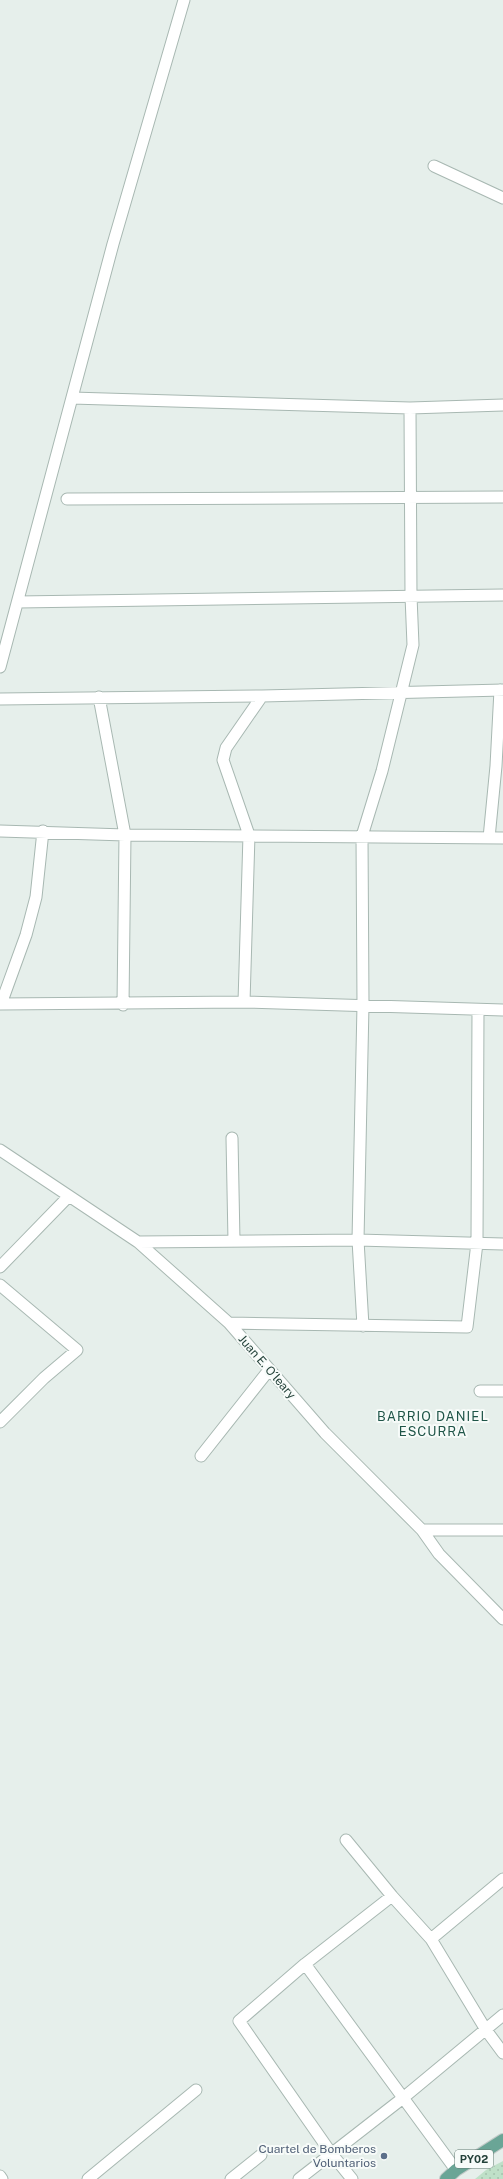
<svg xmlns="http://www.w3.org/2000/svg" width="503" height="2179" font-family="'Public Sans',sans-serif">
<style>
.park{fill:url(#park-dots)}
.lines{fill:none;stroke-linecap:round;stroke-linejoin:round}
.minor-casing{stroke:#a8b8b2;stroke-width:13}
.major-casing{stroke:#c2cac8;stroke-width:14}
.minor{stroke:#fff;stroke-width:11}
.major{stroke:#6aa596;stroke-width:12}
.service-dot{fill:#5c6f8a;stroke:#f7fbf9;stroke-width:1.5}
.labels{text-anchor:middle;stroke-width:4;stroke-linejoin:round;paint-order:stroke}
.shield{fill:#f7fbf9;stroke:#637a73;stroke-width:1}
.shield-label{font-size:11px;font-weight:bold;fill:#24423a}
.street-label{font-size:12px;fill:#24423a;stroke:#f7fbf9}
.service-label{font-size:12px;fill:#4e5e75;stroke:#f7fbf9;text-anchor:end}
.neighbourhood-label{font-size:13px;letter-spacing:1px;fill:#1f5548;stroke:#f7fbf9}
</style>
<defs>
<pattern id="park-dots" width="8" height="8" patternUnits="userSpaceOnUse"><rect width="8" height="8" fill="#bfe0c8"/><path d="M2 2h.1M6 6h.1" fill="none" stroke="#a4c1ad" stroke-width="1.8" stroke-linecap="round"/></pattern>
</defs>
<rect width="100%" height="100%" fill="#e6efeb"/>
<path class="park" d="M503 2161V2179H475L486 2170Z"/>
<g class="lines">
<defs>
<path id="minor" d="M434 166 503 198
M72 398 410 408 503 405
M67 499 503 497
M18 602 503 595
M0 667 113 244 184 0
M99 697 125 835 123 1005
M0 699 262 696
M0 831 125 835 503 838
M489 838 496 766 500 690
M244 1002 249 835 223 760 226 748 262 696 503 690
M0 1004 244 1002 503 1010
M1 1004 26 935 36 897 43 831
M232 1138 234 1241
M0 1150 138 1242 229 1323 325 1433 422 1530 439 1554 503 1619
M138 1242 358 1240 503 1244
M0 1267 68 1197
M0 1285 77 1350 44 1378 0 1422
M229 1323 467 1327 477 1243 478 1010
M363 1326 358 1240 363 1005 362 836 382 771 413 645 411 596 410 408
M480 1391H503
M201 1456 269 1370
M422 1530H503
M346 1840 392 1896 431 1939 486 2030 503 2053
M431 1939 503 1879
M305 1964 456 2170
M0 2176 2 2179
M88 2179 196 2090
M231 2179 261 2155
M299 2179 403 2098 503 2015
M352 2179 331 2153 239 2021 305 1964 392 1896"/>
<path id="major" d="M446 2179 456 2170 503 2140"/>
</defs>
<use href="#minor" class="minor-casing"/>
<use href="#major" class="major-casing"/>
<use href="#minor" class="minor"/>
<use href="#major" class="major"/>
</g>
<circle class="service-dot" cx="384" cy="2156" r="4"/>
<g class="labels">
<rect class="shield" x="455" y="2150" width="38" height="18" rx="3"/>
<g class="shield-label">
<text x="474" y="2163">PY02</text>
</g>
<g class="street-label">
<text transform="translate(267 1367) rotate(49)" y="4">Juan E. O´leary</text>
</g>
<g class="service-label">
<text x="376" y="2153">Cuartel de Bomberos<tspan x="376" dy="14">Voluntarios</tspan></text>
</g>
<g class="neighbourhood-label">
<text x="433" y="1421">BARRIO DANIEL<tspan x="433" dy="15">ESCURRA</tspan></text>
</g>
</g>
</svg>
